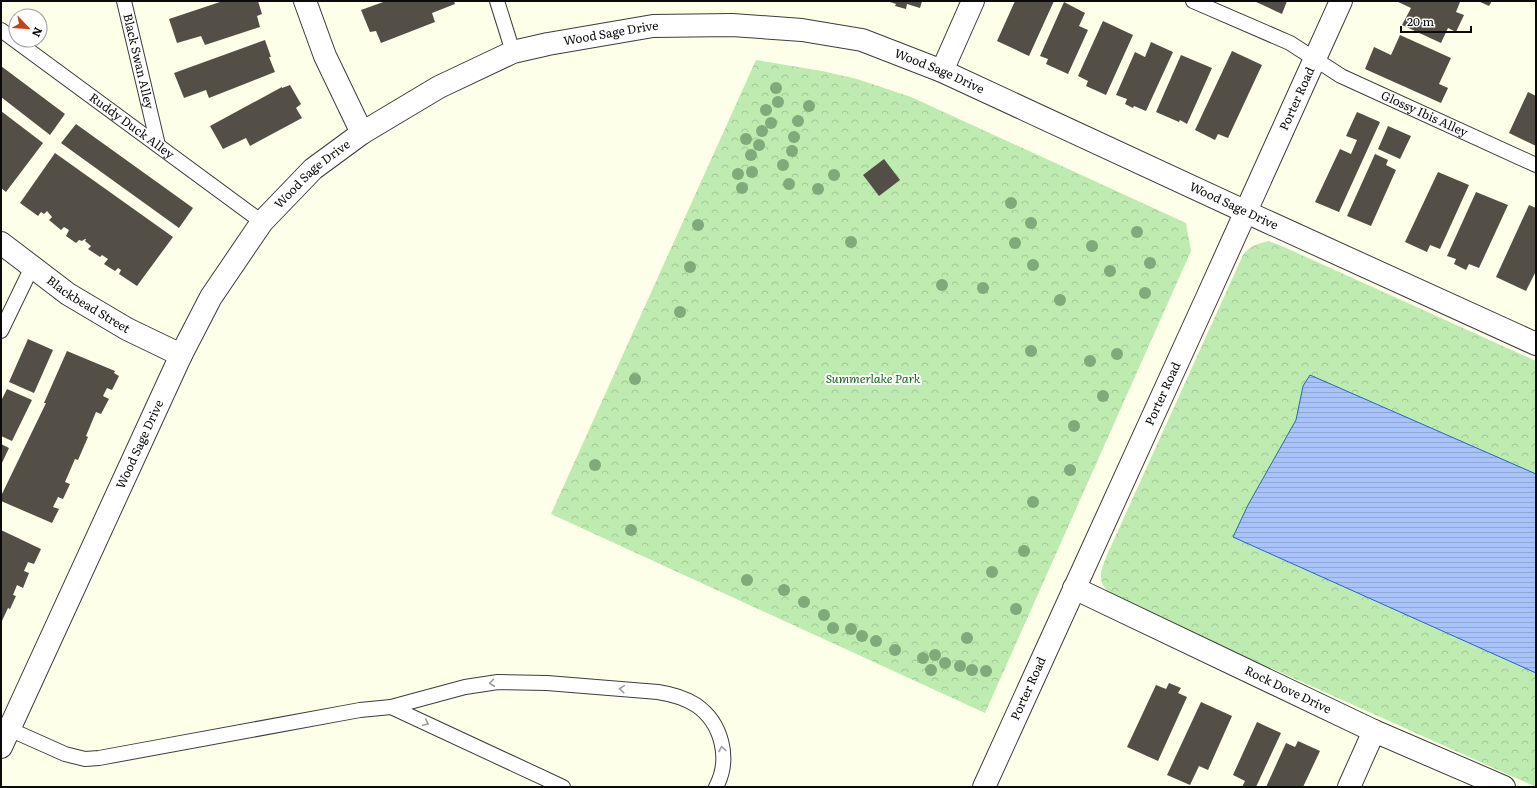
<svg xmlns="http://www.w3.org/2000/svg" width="1537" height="788" font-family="Literata,serif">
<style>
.park{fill:url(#park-crowns)}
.water{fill:url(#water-rules);stroke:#2c60d5}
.building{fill:#544f46}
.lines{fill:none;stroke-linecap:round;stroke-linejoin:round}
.lane-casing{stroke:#3d3d3d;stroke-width:16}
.street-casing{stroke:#3d3d3d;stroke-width:24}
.lane{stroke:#fff;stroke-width:14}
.street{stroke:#fff;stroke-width:22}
.tree{fill:#7faa79}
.oneway{stroke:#9d9d9d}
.labels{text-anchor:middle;stroke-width:4;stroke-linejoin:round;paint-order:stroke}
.street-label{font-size:12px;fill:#0a0a0a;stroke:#fff}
.park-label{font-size:12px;font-style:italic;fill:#18651f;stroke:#fff}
</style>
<defs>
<pattern id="park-crowns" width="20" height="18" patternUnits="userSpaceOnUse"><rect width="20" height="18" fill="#bdebb0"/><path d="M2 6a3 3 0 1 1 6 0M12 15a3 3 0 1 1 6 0" fill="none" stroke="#a1c896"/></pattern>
<pattern id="water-rules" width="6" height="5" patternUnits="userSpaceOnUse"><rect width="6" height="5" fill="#a9c4fa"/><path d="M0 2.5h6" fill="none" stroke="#90a7d5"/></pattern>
</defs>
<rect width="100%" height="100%" fill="#fdffe8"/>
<path class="park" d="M756 60 822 71 857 79 911 97 1186 223 1191 251 985 713 551 514Z
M1269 241 1284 247 1536 361V787L1113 597C1097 582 1099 575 1107 555L1243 255C1250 245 1258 244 1269 241Z"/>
<path class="water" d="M1310 375 1536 474V673L1233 537 1248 505 1296 420 1303 386Z"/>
<path class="building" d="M223 1H258L262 14 257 16 260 27 205 45 201 36 177 43 169 19Z
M386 1H454L455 4 432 13 435 22 381 43 376 31 370 32 361 10Z
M887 1H922L920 8 907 4 906 9 895 6 896 4Z
M1015 1H1054L1029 56 997 41Z
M1254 1H1287L1282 14Z
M1396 1H1457L1460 2 1456 12 1464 15 1456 32 1448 28 1441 43 1402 25 1411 8Z
M1478 1H1492L1489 6Z
M1064 2 1085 13 1079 26 1088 30 1068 74 1046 64 1048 59 1040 56Z
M1103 21 1133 35 1106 95 1086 86 1088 81 1078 76Z
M1400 35 1451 58 1439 84 1448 88 1441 103 1365 69 1374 47 1391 55Z
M265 40 271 57H269L275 72 209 98 206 90 184 98 174 73Z
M1151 42 1173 52 1146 111 1134 106 1133 108 1125 104 1127 99 1116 95 1135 52 1145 57Z
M1232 51 1262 65 1228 138 1218 134 1215 140 1195 130Z
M1181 55 1212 68 1187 124 1180 120 1179 122 1156 112Z
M1 66 65 114 50 135 1 97Z
M290 85 301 104 296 108 302 118 250 146 246 138 223 149 210 126 282 87V88Z
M1528 92 1536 96V146L1509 133Z
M1 111 43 143 6 192 1 188Z
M1357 112 1380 122 1339 212 1315 202 1340 149 1351 154 1357 140 1346 136Z
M76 124 193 208 179 228 61 143Z
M1388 126 1411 136 1400 159 1378 149Z
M55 153 173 237 137 286 119 274 121 270 118 268 115 271 104 264 108 259 102 255 100 257 88 249 91 246 85 241 86 239H85L82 241 79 240 76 243 66 236 69 230 64 227 61 230 49 220 52 217 47 211 44 214 41 212 38 216 20 203Z
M1375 154 1388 160 1386 165 1396 170 1371 226 1347 216Z
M884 159 900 180 879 196 863 175Z
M1438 172 1469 185 1440 249 1430 245 1427 252 1405 242Z
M1476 192 1508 205 1479 268 1469 264 1466 270 1454 264 1456 259 1447 256Z
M1529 205 1536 208V271L1526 291 1496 277Z
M28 339 53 350 34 393 9 382Z
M67 351 115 371 114 373 119 376 112 390 107 388 103 396 109 399 101 414 96 412 86 436 88 437 78 460 75 459 65 482 70 484 63 499 58 497 53 507 59 509 52 523 1 501V496L46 403H44Z
M7 389 32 400 12 441 1 436V401Z
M1 444 9 448 1 465Z
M1 530 41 549 34 564 28 562 24 571 29 573 23 588 17 585 13 595 16 596 10 609 8 608 1 623Z
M1169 683 1181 688 1178 693 1187 697 1158 761 1127 747 1156 685 1166 689Z
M1201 702 1232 716 1208 770 1199 766 1190 785 1167 775Z
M1257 722 1281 733 1256 787H1242L1245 781 1233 775Z
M1298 741 1320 751 1303 787H1266L1286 743 1295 747Z"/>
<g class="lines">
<defs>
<g id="lane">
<path id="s1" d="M124 1 158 145"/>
<path d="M497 1 513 52"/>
<path id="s2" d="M1193 1 1290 43 1341 76 1536 165"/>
<path id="s3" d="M1 30 262 222"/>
<path d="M1 331 32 267"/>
<path d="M391 707 563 787"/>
<path d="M9 729 65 754 85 759 99 758 360 710 391 707 465 687 498 682 547 683 658 692C671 694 685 698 696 705 722 723 731 759 716 787"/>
</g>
<g id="street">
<path d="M305 1 325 56 362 133"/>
<path d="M942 71 973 1"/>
<path id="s4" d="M1 243 68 294 127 329 181 355"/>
<path id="s5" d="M1074 588 1374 731 1504 787"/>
<path id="s6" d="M1 747 181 355 211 297 262 222 313 169 362 133 439 87 513 52 548 44 653 26 732 25 802 30 862 40 942 71 1268 222 1536 344"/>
<path id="s7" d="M984 787C1102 524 1224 264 1341 1"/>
<path d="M1349 787 1374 731"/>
</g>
</defs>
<use href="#lane" class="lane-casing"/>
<use href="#street" class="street-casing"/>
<use href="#lane" class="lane"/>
<use href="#street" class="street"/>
</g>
<g class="tree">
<circle cx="776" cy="88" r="6"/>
<circle cx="778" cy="102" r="6"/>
<circle cx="809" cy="106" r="6"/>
<circle cx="766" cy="110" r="6"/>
<circle cx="798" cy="121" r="6"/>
<circle cx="771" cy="123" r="6"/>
<circle cx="762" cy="131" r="6"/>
<circle cx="794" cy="137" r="6"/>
<circle cx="746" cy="139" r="6"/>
<circle cx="759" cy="145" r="6"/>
<circle cx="792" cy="151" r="6"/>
<circle cx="751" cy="155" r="6"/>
<circle cx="783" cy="165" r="6"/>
<circle cx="752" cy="172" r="6"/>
<circle cx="738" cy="174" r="6"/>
<circle cx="834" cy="175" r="6"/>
<circle cx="789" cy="184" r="6"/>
<circle cx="742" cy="188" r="6"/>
<circle cx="818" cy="189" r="6"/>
<circle cx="1011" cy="203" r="6"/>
<circle cx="1031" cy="223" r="6"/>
<circle cx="698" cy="225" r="6"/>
<circle cx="1137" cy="232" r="6"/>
<circle cx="851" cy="242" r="6"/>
<circle cx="1015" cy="243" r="6"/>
<circle cx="1092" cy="246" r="6"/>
<circle cx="1150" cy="263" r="6"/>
<circle cx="1033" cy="265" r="6"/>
<circle cx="690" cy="267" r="6"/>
<circle cx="1110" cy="271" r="6"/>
<circle cx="942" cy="285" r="6"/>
<circle cx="983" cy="288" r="6"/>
<circle cx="1145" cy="293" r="6"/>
<circle cx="1060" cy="300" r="6"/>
<circle cx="680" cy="312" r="6"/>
<circle cx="1031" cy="351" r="6"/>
<circle cx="1117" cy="354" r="6"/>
<circle cx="1090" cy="361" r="6"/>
<circle cx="635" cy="379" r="6"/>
<circle cx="1103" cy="396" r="6"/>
<circle cx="1074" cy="426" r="6"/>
<circle cx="595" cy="465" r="6"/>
<circle cx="1070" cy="470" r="6"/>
<circle cx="1033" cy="502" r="6"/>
<circle cx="631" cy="530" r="6"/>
<circle cx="1024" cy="551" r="6"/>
<circle cx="992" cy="572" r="6"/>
<circle cx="747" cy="580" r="6"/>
<circle cx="784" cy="590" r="6"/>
<circle cx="804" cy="602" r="6"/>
<circle cx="1016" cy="609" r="6"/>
<circle cx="824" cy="615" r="6"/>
<circle cx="833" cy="628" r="6"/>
<circle cx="851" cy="629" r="6"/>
<circle cx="862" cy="636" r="6"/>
<circle cx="967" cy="638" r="6"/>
<circle cx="876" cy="641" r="6"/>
<circle cx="895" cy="650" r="6"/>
<circle cx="935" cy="655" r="6"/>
<circle cx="923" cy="658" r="6"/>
<circle cx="945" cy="663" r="6"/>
<circle cx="960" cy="666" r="6"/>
<circle cx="931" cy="670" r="6"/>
<circle cx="972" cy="670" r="6"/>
<circle cx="986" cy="671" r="6"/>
</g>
<defs><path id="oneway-chevron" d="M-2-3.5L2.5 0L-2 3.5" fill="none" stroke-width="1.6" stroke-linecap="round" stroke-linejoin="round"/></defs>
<g class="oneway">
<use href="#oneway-chevron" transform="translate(492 683) rotate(173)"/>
<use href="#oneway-chevron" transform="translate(622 689) rotate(-175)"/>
<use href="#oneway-chevron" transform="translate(426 723) rotate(25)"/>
<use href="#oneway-chevron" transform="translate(722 749) rotate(-99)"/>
</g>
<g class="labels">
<g class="street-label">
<text dy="4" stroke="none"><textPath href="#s6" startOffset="993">Wood Sage Drive</textPath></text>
<text dy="4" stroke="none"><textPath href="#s1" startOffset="62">Black Swan Alley</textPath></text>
<text dy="4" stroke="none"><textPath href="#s6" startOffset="1329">Wood Sage Drive</textPath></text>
<text dy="4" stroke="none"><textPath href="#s7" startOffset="756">Porter Road</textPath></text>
<text dy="4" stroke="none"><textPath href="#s2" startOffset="258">Glossy Ibis Alley</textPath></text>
<text dy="4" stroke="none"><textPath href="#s3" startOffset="162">Ruddy Duck Alley</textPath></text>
<text dy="4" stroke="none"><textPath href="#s6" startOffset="657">Wood Sage Drive</textPath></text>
<text dy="4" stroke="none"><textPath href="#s6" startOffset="1653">Wood Sage Drive</textPath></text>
<text dy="4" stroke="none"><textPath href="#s4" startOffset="107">Blackbead Street</textPath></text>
<text dy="4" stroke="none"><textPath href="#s7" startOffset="432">Porter Road</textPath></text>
<text dy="4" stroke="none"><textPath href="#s6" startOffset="333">Wood Sage Drive</textPath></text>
<text dy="4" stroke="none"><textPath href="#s7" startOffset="108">Porter Road</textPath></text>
<text dy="4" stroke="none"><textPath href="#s5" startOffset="237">Rock Dove Drive</textPath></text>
</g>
<g class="park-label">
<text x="873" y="383">Summerlake Park</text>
</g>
</g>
<rect width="1537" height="788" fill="none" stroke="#0a0a0a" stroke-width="4"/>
<g transform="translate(28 28) rotate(115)"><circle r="19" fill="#ffffff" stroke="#9d9d9d"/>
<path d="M0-3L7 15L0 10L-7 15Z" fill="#c1451c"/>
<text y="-6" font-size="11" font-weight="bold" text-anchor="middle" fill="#0a0a0a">N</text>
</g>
<path d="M1401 26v6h70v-6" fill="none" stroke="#0a0a0a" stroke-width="2"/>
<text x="1407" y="26" font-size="12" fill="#0a0a0a" stroke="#ffffff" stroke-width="3" paint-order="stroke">20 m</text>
</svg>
